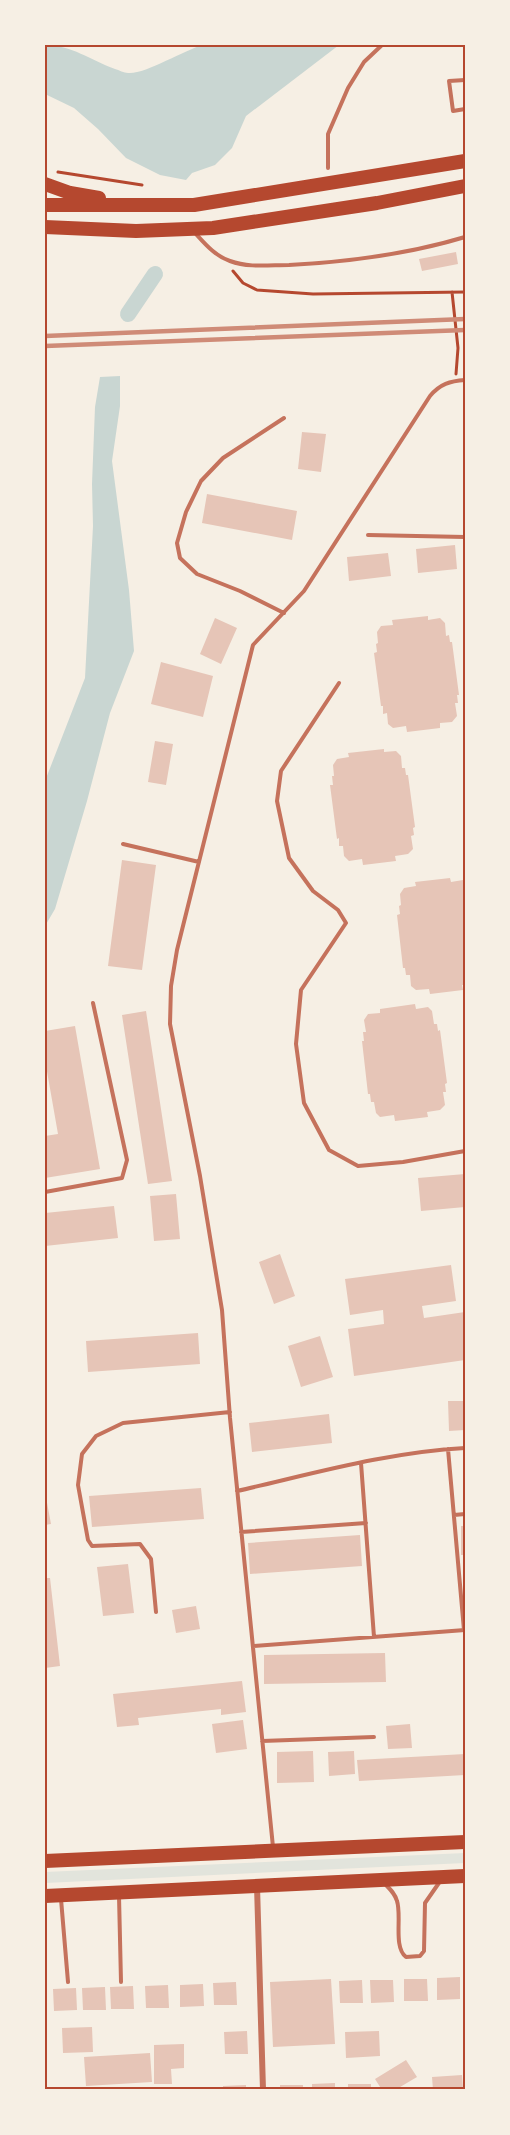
<svg xmlns="http://www.w3.org/2000/svg" width="510" height="2135" font-family="'Nunito Sans',sans-serif">
<style>
.green{fill:#e2e4dc}
.water{fill:#c9d6d2}
.lines{fill:none;stroke-linecap:round;stroke-linejoin:round}
.canal{stroke:#c9d6d2;stroke-width:16}
.building{fill:#e6c5b7}
.path{stroke:#b5482f;stroke-width:3}
.service{stroke:#c5725c;stroke-width:4}
.minor{stroke:#c5725c;stroke-width:6}
.primary{stroke:#b5482f;stroke-width:14}
.rail{stroke:#cf8b77;stroke-width:4.5}
.neatline{fill:none;stroke:#b5482f;stroke-width:2}
</style>
<rect width="100%" height="100%" fill="#f6efe4"/>
<path class="green" d="M465 1853V1863L45 1883V1872Z"/>
<path class="water" d="M45 45C71 45 91 60 115 69 119 70 124 73 128 73 144 75 184 50 203 45H339L246 116 232 148 215 165 192 173 186 180 160 175 126 158 98 129 74 108 45 94Z
M120 376V406L112 461 129 590 134 651 110 713 87 801 55 909 45 926V781L85 678 93 526 92 484 95 407 100 377Z"/>
<g class="lines">
<path class="canal" d="M128 314 155 274"/>
</g>
<path class="building" d="M456 252 458 264 422 271 419 259Z
M302 432 326 434 321 472 298 469Z
M207 494 297 511 292 540 202 523Z
M455 545 457 569 418 573 416 549Z
M388 553 391 576 349 581 347 557Z
M428 616V620L440 618 445 623 446 636 449 635 450 642H452L459 695H457L458 703H455L457 716 452 722 440 723V728L407 732 406 726 393 728 388 724 387 713 383 714V706H381L374 653 377 652 376 644 378 643 377 632 381 626 393 625 392 620Z
M215 618 237 628 221 664 200 654Z
M161 662 213 676 203 717 151 704Z
M155 741 173 744 166 785 148 782Z
M384 749V752L396 751 401 756 402 768H405L406 775H408L415 827 413 828 414 835 411 836 413 849 408 854 395 856 396 861 363 865 362 859 349 861 344 856 343 846H339V838L337 839 330 785H333L332 776H334L333 765 337 759 349 757 348 753Z
M122 860 156 865 142 970 108 966Z
M450 878 451 882 463 880 465 882V985H462L463 990 430 994 429 989 416 990 411 986 410 975H406L405 968H403L397 915 400 914 399 906 401 905 400 894 404 888 416 886 415 882Z
M415 1004 416 1009 428 1007 432 1011 434 1024H437L438 1031 440 1030 447 1083 445 1084 446 1092H443L445 1105 440 1110 427 1112 428 1117 395 1121 394 1115 380 1117 376 1113 374 1102H371L370 1094H368L362 1041H364L363 1032H366L364 1020 368 1014 380 1013V1009Z
M146 1011 172 1181 148 1184 122 1015Z
M75 1026 100 1169 45 1178V1136L58 1134 45 1060V1031Z
M465 1174V1207L421 1211 418 1178Z
M176 1194 180 1239 154 1241 150 1196Z
M114 1206 118 1238 45 1246V1213Z
M280 1254 295 1296 274 1304 259 1262Z
M451 1265 456 1301 422 1306 424 1318 465 1312V1360L354 1376 348 1329 384 1324 383 1310 350 1315 345 1279Z
M198 1333 200 1364 88 1372 86 1341Z
M320 1336 333 1377 301 1387 288 1346Z
M448 1401H465V1430L449 1431Z
M329 1414 332 1443 252 1452 249 1423Z
M201 1488 204 1519 92 1527 89 1496Z
M45 1492 51 1524 45 1525Z
M461 1526H465V1555H461Z
M360 1535 362 1566 250 1574 248 1543Z
M128 1564 134 1613 103 1616 97 1567Z
M45 1578H50L60 1666 45 1668Z
M196 1606 200 1629 176 1633 172 1610Z
M385 1653 386 1682 264 1684V1655Z
M242 1681 246 1712 221 1715V1709L138 1718 139 1725 117 1727 113 1694Z
M243 1720 247 1749 216 1753 212 1724Z
M410 1724 412 1748 388 1749 386 1726Z
M313 1751 314 1782 277 1783V1752Z
M354 1751 355 1774 329 1776 328 1752Z
M465 1754V1775L359 1781 357 1760Z
M460 1977V1999L437 2000V1978Z
M331 1979 335 2044 273 2047 270 1982Z
M404 1979H427L428 2001H404Z
M362 1980 363 2003H340L339 1981Z
M370 1980H393L394 2002 371 2003Z
M236 1982 237 2005H214L213 1983Z
M203 1984 204 2006 180 2007V1985Z
M168 1985 169 2008H146L145 1986Z
M133 1986 134 2009H111L110 1987Z
M105 1987 106 2010H83L82 1988Z
M76 1988 77 2010 54 2011 53 1989Z
M92 2027 93 2052 63 2053 62 2028Z
M247 2031 248 2054H225L224 2032Z
M379 2031 380 2056 346 2058 345 2032Z
M184 2044V2068L171 2069 172 2084H154V2045Z
M150 2053 152 2082 86 2086 84 2057Z
M406 2060 417 2077 395 2090H382L375 2079Z
M462 2075 463 2090H433L432 2077Z
M335 2083V2090H312V2084Z
M348 2084H371V2090H348Z
M246 2085V2090H223V2086Z
M280 2085H303V2090H280Z"/>
<g class="lines">
<path class="path" d="M58 172 142 185
M233 271 243 283 257 290 313 294 465 292
M452 292 458 348 456 374"/>
<path class="service" d="M465 80 449 81 453 111 465 109
M328 168V134L348 88 364 62 382 45
M195 233C205 244 215 256 230 261 249 268 269 265 289 265 347 262 409 254 465 237
M284 418 223 458 201 481 186 512 177 543 180 558 197 574 240 591 284 613
M368 535 465 537
M339 683 281 771 277 801 289 858 313 891 338 910 346 923 301 990 296 1044 304 1103 329 1150 358 1166 403 1162 465 1151
M123 844 199 862
M45 1192 122 1178 127 1160 93 1003
M448 1449 464 1630
M361 1463 374 1637
M237 1491C312 1474 388 1452 465 1448
M454 1515 465 1514
M241 1532 366 1523
M156 1612 151 1559 140 1544 92 1546 88 1540 78 1485 82 1454 96 1436 123 1423 230 1412
M253 1646 465 1630
M262 1741 374 1737
M273 1847 230 1418 222 1310 200 1176 170 1024 171 986 177 950 253 645 304 591 430 396C440 384 450 381 465 380
M386 1885C391 1890 395 1894 397 1901 402 1916 393 1947 406 1957L420 1956 424 1951 425 1903 441 1880
M119 1896 121 1982
M61 1899 68 1982"/>
<path class="minor" d="M257 1886 263 2090"/>
<path class="primary" d="M45 184 70 193 99 198
M45 205H194L465 161
M45 227 136 231 213 228 377 203 465 186
M45 1861 465 1842
M45 1896 465 1876"/>
<path class="rail" d="M45 336 465 319
M45 346 465 330"/>
</g>
<rect width="510" height="2135" fill="none" stroke="#f6efe4" stroke-width="93"/>
<rect x="46" y="46" width="418" height="2042" class="neatline"/>
</svg>
